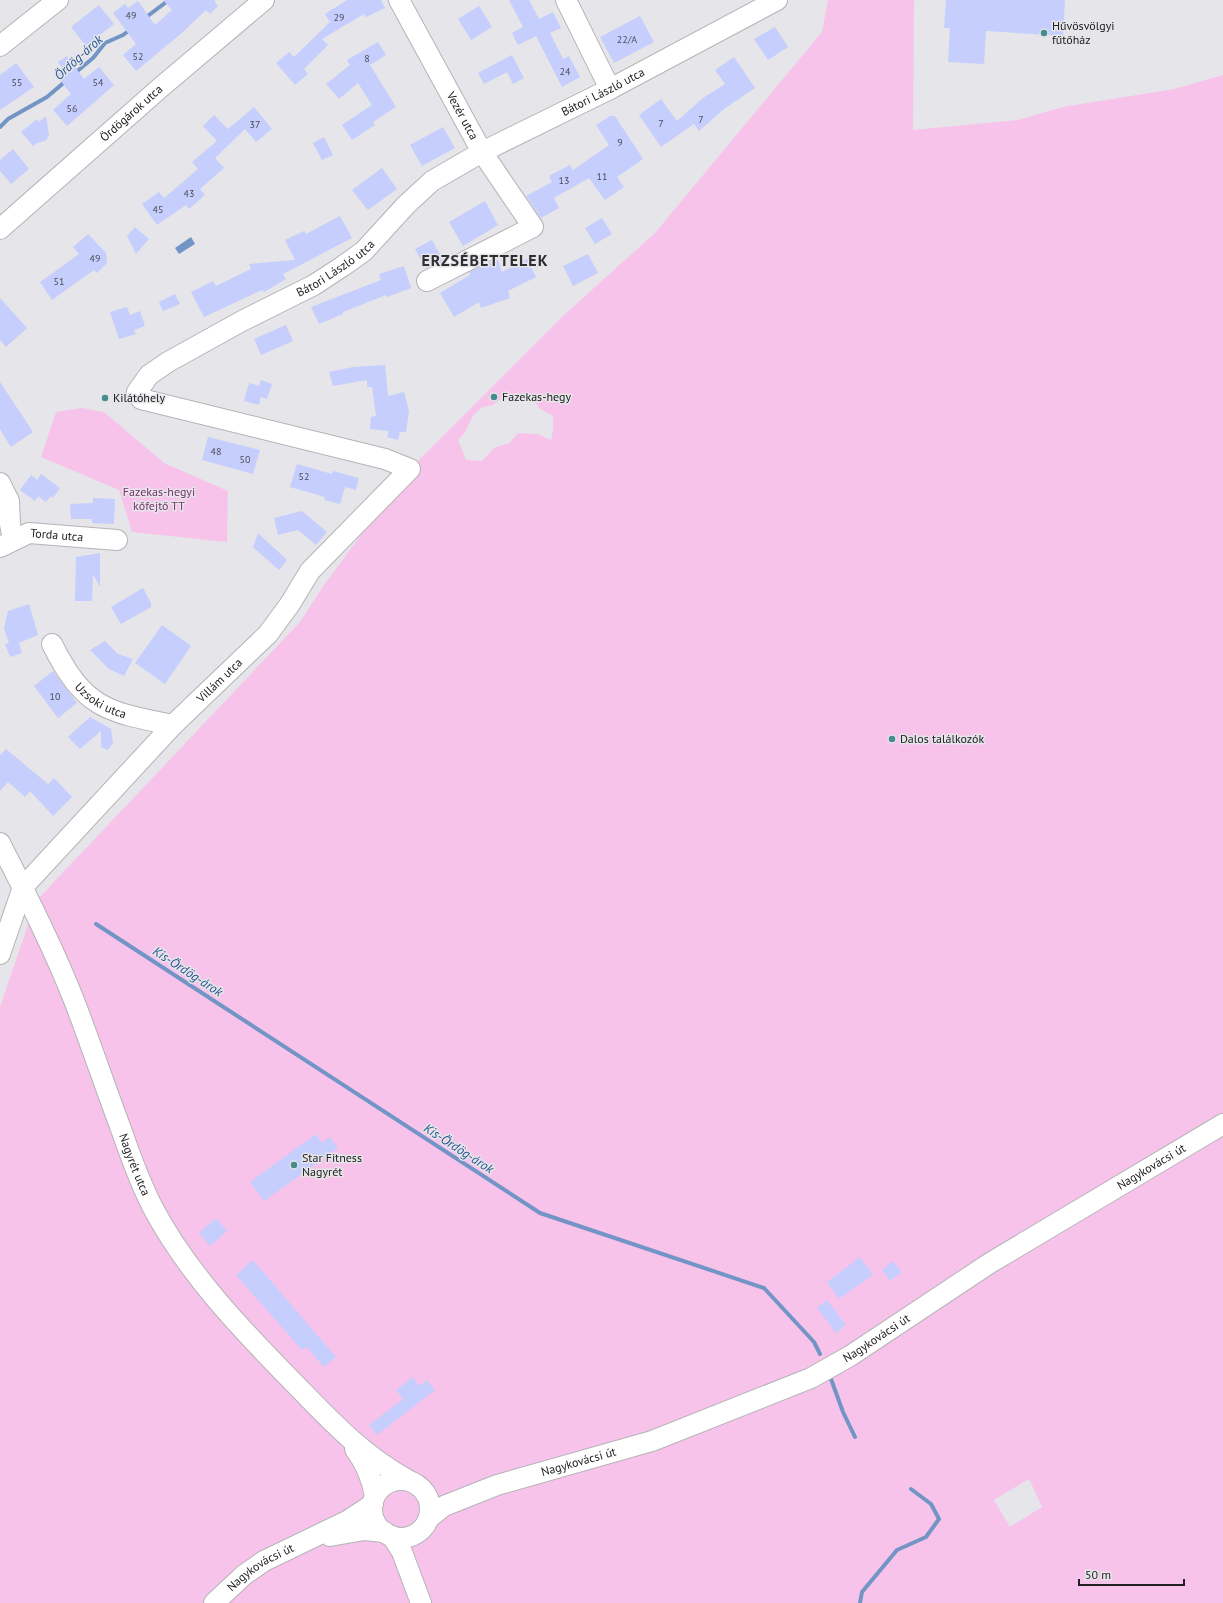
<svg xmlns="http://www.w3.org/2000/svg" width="1223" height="1603" font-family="'PT Sans',sans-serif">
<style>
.green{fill:#f8c3eb;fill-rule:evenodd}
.water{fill:#7295c5}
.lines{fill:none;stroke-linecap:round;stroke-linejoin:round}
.stream{stroke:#7295c5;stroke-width:4}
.building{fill:#c5cefc}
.minor-casing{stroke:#b4b4b7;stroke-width:22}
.minor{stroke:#fff;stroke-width:20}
.poi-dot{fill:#448c8d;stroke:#e6e5e9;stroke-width:1.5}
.labels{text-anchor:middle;stroke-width:3;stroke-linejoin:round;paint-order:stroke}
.number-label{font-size:10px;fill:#4a4c58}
.poi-label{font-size:12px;fill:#212122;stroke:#e6e5e9;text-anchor:start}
.street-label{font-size:12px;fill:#212122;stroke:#e6e5e9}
.park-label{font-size:12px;fill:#743569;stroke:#e6e5e9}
.water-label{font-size:13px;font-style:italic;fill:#285693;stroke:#e6e5e9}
.district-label{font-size:16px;font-weight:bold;letter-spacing:1px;fill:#2f2e31;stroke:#e6e5e9}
</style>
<rect width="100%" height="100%" fill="#e6e5e9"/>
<path class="green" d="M828 0H914L913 130 1018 120 1063 107 1174 89 1223 75V1603H0V1007L36 901 300 622 324 585 410 469 564 315 655 233 822 32ZM512 397 533 399 539 408 553 416V431L551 440 538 434 518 433 509 443 494 448 482 461 466 460 458 440 464 434 474 414 483 407 493 405 499 400ZM1029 1479 1042 1507 1010 1527 994 1500Z
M82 408 104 412 164 463 228 491 227 542 132 532 119 490 41 457 56 412Z"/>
<path class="water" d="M191 237 195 244 179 254 175 248Z"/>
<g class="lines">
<path class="stream" d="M145 18 169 0
M75 73 93 58 105 43 123 35 131 29
M0 127 8 119 47 97 67 80
M96 924 540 1213 764 1288 814 1342 820 1354
M831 1379 843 1412 855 1437
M860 1603 862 1592 897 1550 926 1537 939 1519 931 1504 911 1489"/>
</g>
<path class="building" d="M163 0H216L214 1 218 6 210 14 206 10 183 32 136 71 123 55 136 44 113 13 125 4 128 8 138 1 155 25 172 10Z
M347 0H381L385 8 366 17 364 14 322 39 328 45 304 69 308 74 295 85 276 63 289 52 294 57 330 22 325 14Z
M509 0H529L539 19 553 12 561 28 550 33 563 59 569 56 580 77 562 87 536 36 518 45 512 33 523 27Z
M946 0H1065L1063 36 986 31 984 64 948 62 950 28H944Z
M99 5 114 24 86 46 71 27Z
M479 6 492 27 471 40 458 19Z
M640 16 654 42 614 63 600 37Z
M775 27 788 47 768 60 754 39Z
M378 42 386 55 370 65 396 107 373 122 375 125 352 140 342 125 372 105 358 83 339 99 326 84 350 65 347 60Z
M512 55 524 78 513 84 507 72 484 84 478 73Z
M67 56 84 79 99 67 114 85 67 126 53 110 71 94 56 75 63 69 58 62Z
M734 57 755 88 724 109 699 131 694 124 661 147 639 115 661 99 677 121 703 98 725 84 715 70Z
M16 63 34 87 0 110V75Z
M254 107 272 129 256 142 245 129 215 158 224 168 200 189 205 195 189 209 186 205 157 225 142 204 159 192 164 198 198 169 192 162 217 141 203 126 214 115 228 129Z
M46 116 49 136 45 141 37 143 33 146 21 132 37 119 39 122Z
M610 116H615L643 159 617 177 624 187 605 200 589 178 554 198 559 208 541 218 526 196 552 182 549 176 570 165 573 170 609 145 596 125Z
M443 127 455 148 422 166 410 145Z
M324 137 333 155 322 160 313 143Z
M13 149 29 169 11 184 0 171V160Z
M382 168 397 189 368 210 352 190Z
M485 201 498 225 463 246 449 222Z
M340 216 352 238 283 274 286 279 264 292 262 290 204 317 191 292 213 281 216 286 251 269 249 264 295 260 285 240 304 231 306 234Z
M602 218 612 234 595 244 585 228Z
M135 227 149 239 136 254 127 236Z
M88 234 106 253 107 263 97 273 94 270 52 300 40 282 79 254 73 247Z
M432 240 443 260 426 269 415 249Z
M588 254 598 273 573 286 563 266Z
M527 259 536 277 508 291 510 298 481 308 479 302 454 317 440 293 470 275 469 272 487 263 498 260 502 272Z
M404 266 411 288 387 297 386 295 343 312V314L319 324 311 307 381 280 379 274Z
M175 294 180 304 163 311 159 302Z
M0 298 27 328 6 347 0 340Z
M127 307 130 315 140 311 145 326 134 330 136 334 119 339 110 312Z
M286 325 293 341 261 355 254 339Z
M385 365 388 396 404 392 409 411 406 432H400L398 440 387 437 389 431 370 429 371 417 376 416 372 387H367V380L333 386 329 372 353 367Z
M261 380 272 384 267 399 261 397 259 405 244 401 249 383 259 386Z
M0 382 33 432 11 447 0 429Z
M208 437 260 450 253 474 202 460Z
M297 464 332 474 333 471 359 478 356 490 345 487 340 504 324 500 325 497 290 487Z
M41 474 60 488 53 498 51 496 46 502 38 496 35 501 20 490 31 475 37 480Z
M93 498 115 499 114 524 92 523V519H71L70 504 93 503Z
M302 511 327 532 316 545 298 530 278 535 274 518Z
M258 533 287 560 279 570 253 547Z
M100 553V587L93 574 92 601H75L76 557Z
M143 588 151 603V607L121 624 111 607Z
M29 604 38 635 19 643 22 653 10 657 5 644 9 643 4 629 8 611Z
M162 625 191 646 165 684 135 663Z
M105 641 118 654 133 659 124 676 109 669 90 650Z
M53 671 77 703 58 718 34 686Z
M90 717 111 729 113 743 108 750 101 747V731L80 749 68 737Z
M6 749 48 784 54 778 72 797 53 816 30 791 25 797 8 782 0 791V755Z
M316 1134 322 1143 330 1137 338 1148 264 1201 250 1182Z
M216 1218 227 1231 210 1246 199 1233Z
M860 1257 873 1275 839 1299 827 1282Z
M253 1260 336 1357 324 1367 306 1347 302 1350 236 1275Z
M893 1261 902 1272 890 1281 882 1270Z
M827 1300 846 1325 836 1333 817 1308Z
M413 1377 419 1386 427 1380 435 1390 377 1435 369 1425 403 1399 396 1390Z"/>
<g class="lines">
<defs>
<g id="minor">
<path id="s1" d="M399 0 482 152 533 227 427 281"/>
<path d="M566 0 610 89"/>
<path d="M0 46 58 0"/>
<path id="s2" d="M0 229 160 88 264 0"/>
<path d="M0 483 9 501 10 524 13 540"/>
<path id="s3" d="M0 547 29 533 117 540"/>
<path id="s4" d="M52 644C84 708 106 712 173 725"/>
<path id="s5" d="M0 843C27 896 56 953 77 1008 92 1048 106 1089 121 1129 130 1155 140 1183 153 1208 188 1274 242 1330 294 1383 329 1419 363 1456 408 1480"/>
<path id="s6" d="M0 954 23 887 173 725 268 634 290 604 310 571 410 469 385 459 141 399 137 392 149 375 168 362 242 321 314 285 343 266 364 251 406 205 432 181 482 152 610 89 777 0"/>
<path d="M355 1449C366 1464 372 1478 375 1496"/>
<circle cx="401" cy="1509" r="29"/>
<path id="s7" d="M429 1518 444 1506 497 1485 652 1441 811 1378 850 1356 990 1263 1223 1124"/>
<path d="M330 1536 364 1530 385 1532"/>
<path d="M392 1536 402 1552 421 1603"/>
<path id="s8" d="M214 1603 244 1575 264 1561 347 1521 373 1504"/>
</g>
</defs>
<use href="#minor" class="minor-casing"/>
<use href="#minor" class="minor"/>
</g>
<g class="poi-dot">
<circle cx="1044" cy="33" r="4"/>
<circle cx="494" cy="397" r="4"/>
<circle cx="105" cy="398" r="4"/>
<circle cx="892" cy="739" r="4"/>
<circle cx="294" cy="1165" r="4"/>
</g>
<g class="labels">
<g class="number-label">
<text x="131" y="19">49</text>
<text x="339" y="21">29</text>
<text x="627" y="43">22/A</text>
<text x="138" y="60">52</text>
<text x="367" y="62">8</text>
<text x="565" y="75">24</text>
<text x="17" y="86">55</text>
<text x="98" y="86">54</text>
<text x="72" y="112">56</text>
<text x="701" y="123">7</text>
<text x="661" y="127">7</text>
<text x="255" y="128">37</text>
<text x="620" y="146">9</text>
<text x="602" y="180">11</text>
<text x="564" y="184">13</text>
<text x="189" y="197">43</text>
<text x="158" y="213">45</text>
<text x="95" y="262">49</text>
<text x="59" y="285">51</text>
<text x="216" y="455">48</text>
<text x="245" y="463">50</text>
<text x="304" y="480">52</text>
<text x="55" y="700">10</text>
</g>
<g class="poi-label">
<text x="1052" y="30">Hűvösvölgyi<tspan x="1052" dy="14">fűtőház</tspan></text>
<text x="502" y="401">Fazekas-hegy</text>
<text x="113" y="402">Kilátóhely</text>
<text x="900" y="743">Dalos találkozók</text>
<text x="302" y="1162">Star Fitness<tspan x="302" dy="14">Nagyrét</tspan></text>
</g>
<g class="street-label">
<text dy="4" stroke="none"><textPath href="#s6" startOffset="1488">Bátori László utca</textPath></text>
<text dy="4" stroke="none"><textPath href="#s2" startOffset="175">Ördögárok utca</textPath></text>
<text dy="4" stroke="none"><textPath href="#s1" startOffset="132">Vezér utca</textPath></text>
<text dy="4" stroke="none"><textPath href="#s6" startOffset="1164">Bátori László utca</textPath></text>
<text dy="4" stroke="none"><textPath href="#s3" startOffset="60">Torda utca</textPath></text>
<text dy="4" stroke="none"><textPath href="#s6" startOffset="356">Villám utca</textPath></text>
<text dy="4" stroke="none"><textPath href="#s4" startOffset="77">Uzsoki utca</textPath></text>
<text dy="4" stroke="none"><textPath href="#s5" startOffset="349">Nagyrét utca</textPath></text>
<text dy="4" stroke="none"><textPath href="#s7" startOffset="809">Nagykovácsi út</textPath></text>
<text dy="4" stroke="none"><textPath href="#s7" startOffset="485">Nagykovácsi út</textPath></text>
<text dy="4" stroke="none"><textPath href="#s7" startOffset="161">Nagykovácsi út</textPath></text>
<text dy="4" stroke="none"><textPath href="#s8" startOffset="59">Nagykovácsi út</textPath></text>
</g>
<g class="park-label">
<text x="159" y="496">Fazekas-hegyi<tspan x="159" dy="14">kőfejtő TT</tspan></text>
</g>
<g class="water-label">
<text transform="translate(78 57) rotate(-42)" y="5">Ördög-árok</text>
<text transform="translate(188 971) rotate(33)" y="5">Kis-Ördög-árok</text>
<text transform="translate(459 1148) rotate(33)" y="5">Kis-Ördög-árok</text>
</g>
<g class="district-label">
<text x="485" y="266">ERZSÉBETTELEK</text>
</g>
</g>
<path d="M1079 1579v6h105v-6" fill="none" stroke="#212122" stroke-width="2"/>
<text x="1085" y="1579" font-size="12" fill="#212122" stroke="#e6e5e9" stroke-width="3" paint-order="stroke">50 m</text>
</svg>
